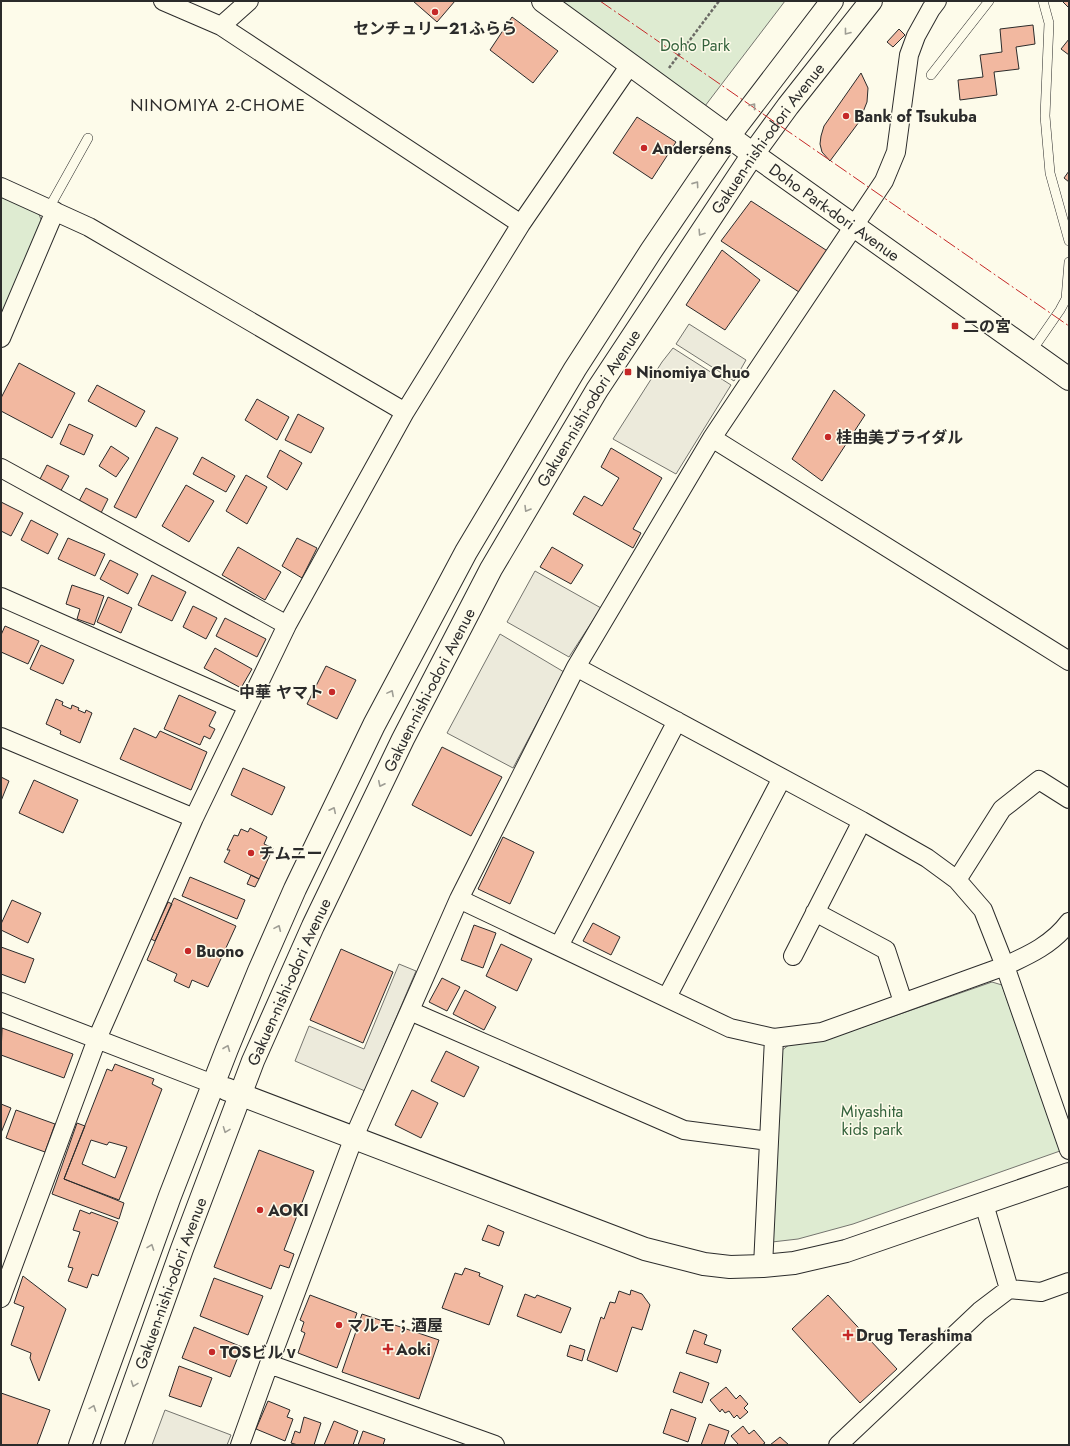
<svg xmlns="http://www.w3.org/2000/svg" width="1070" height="1446" font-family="Jost,'Noto Sans JP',sans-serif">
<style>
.green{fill:#deebd1;stroke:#74746e}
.parking{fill:#eceadb;stroke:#74746e}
.building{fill:#f2b8a0;stroke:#2b2b2b;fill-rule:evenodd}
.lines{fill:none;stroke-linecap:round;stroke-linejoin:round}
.lane-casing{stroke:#2b2b2b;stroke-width:10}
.street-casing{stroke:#2b2b2b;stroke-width:20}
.secondary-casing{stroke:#2b2b2b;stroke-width:24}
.path{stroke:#6a6964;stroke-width:2.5;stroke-dasharray:3 2;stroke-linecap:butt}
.lane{stroke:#fdfbea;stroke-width:9}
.street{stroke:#fdfbea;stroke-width:18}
.secondary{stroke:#fdfbea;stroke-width:22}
.power{stroke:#c62828;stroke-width:1;stroke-dasharray:14 3 2 3;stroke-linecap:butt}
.oneway{stroke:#9e9d94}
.poi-dot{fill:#c62828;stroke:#fdfbea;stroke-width:1.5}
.labels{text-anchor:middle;stroke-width:3;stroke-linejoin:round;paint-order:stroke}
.poi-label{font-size:16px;font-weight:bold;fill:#2b2b2b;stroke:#fdfbea;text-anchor:start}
.park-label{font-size:16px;fill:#34623c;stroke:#fdfbea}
.street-label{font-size:16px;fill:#2b2b2b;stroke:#fdfbea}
.neighbourhood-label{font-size:17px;letter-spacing:1px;fill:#2b2b2b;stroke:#fdfbea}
</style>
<rect width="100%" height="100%" fill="#fdfbea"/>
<path class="green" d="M561 1H785L705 106Z
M1 197 38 212 43 224 1 321Z
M992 982 1002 985 1060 1151 853 1224 798 1239 772 1242 781 1051 790 1044 834 1037Z"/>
<path class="parking" d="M689 324 746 360 734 381 676 344Z
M673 348 731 385 676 474 613 439 662 362Z
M535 571 601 608 569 657 507 622Z
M500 634 564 672 513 768 447 733Z
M399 964 416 971 365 1091 295 1061 309 1026 364 1049Z
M165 1410 231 1435 227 1445H152Z"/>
<path class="building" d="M413 1H455L437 22Z
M1064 1H1069V8L1063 2Z
M512 17 558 51 533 83 490 50Z
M1033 25 1035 44 1016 47 1019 69 994 72 997 95 960 100 958 80 983 77 980 55 1002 52 1000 29Z
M899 29 905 35 893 47 887 42Z
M1069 39V55L1061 49Z
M861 73 868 88 867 102 859 122 830 161 822 152 820 144 821 136 824 126Z
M637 117 676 142 652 179 613 153Z
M1069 171V182L1064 178Z
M751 201 829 252 802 294 721 241Z
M722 250 760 280 725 330 686 305Z
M19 363 75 393 52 438 1 411V398Z
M97 385 145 411 136 427 88 401Z
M834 390 865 415 822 481 792 459Z
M257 399 289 417 277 440 245 420Z
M298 414 324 428 311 453 285 440Z
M69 424 93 435 84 455 60 444Z
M156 427 178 438 136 518 114 507Z
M111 446 129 458 116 477 99 466Z
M611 448 662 478 633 529 641 533 633 548 573 514 584 496 602 506 619 478 601 467Z
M280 450 302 463 287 490 267 477Z
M202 457 235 476 226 492 193 474Z
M47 465 69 476 58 496 37 485Z
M246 475 267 487 247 524 226 511Z
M186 485 214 501 189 542 162 526Z
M86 488 108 499 99 517 77 505Z
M1 502 23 513 11 536 1 531Z
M31 520 58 534 48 554 21 540Z
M68 538 105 554 95 576 58 559Z
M297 538 317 548 302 578 282 566Z
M238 547 281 572 265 600 222 575Z
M552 547 583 565 571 584 540 567Z
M110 560 138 574 128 594 100 579Z
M152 575 186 592 172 621 138 605Z
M72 585 104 596 94 625 77 619 80 609 66 604Z
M108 597 132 608 121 633 97 622Z
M193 606 217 618 206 639 183 627Z
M225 618 266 639 257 657 216 636Z
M5 626 39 641 28 664 1 652V635Z
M41 645 74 660 63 684 30 669Z
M215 648 252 669 241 688 204 668Z
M326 666 356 680 337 719 307 704Z
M179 695 216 712 209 726 215 729 210 739 204 736 200 745 164 729Z
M56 699 63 702 62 705 71 709 72 705 79 708 78 710 85 713 86 710 92 713 80 743 60 734 61 731 46 724Z
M134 728 156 738 160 731 207 752 191 790 120 759Z
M442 747 502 777 471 836 412 805Z
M243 768 285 787 272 815 231 795Z
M1 777 9 781 1 801Z
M34 780 78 800 63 833 19 813Z
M250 828 267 837 264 844 273 848 259 879 224 862 230 850H227L234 835 238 836 241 829 248 832Z
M503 837 534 852 510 904 478 889Z
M251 875 259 879 255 887 247 884Z
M190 877 245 900 237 919 182 896Z
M174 898 236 926 208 987 192 980 189 988 174 981 177 974 147 960Z
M12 900 41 913 28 943 1 930V924Z
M168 902 172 904 155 941 151 939Z
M593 923 620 937 611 955 583 941Z
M474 925 496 933 483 968 461 960Z
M501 944 532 959 517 991 486 976Z
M1 947 34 959 25 983 1 974Z
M341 949 393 972 363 1043 310 1020Z
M442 978 460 987 447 1011 429 1002Z
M465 990 496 1007 484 1030 453 1014Z
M2 1028 73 1054 64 1078 1 1055Z
M446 1051 479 1067 464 1097 431 1081Z
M115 1064 154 1079 152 1084 162 1089 119 1200 64 1179 107 1069 112 1071ZM91 1140 107 1145 109 1142 127 1147 115 1178 82 1164Z
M412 1090 438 1103 421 1138 395 1125Z
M1 1104 11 1108 1 1133Z
M16 1110 55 1124 45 1152 6 1138Z
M77 1123 85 1126 64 1179 124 1203 119 1219 52 1194Z
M259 1150 314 1171 284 1250 294 1254 289 1268 280 1265 271 1289 214 1267Z
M80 1210 90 1214 91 1212 118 1222 98 1276 92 1274 87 1288 68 1281 73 1268 68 1267 80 1232 73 1230Z
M488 1225 504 1232 499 1246 482 1240Z
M465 1268 480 1273 479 1276 503 1286 489 1325 442 1308 455 1273 462 1275Z
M23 1276 66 1309 39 1381 30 1358 31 1353 11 1345 24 1307 14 1303Z
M214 1278 263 1296 248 1335 200 1316Z
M631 1290 642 1294 650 1305 642 1330 632 1327 617 1372 587 1360 601 1317 604 1319 610 1302 615 1303 619 1291 630 1295Z
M525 1294 535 1298 537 1295 571 1308 561 1333 517 1316Z
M310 1295 357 1313 337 1368 298 1353 305 1333 301 1331 304 1322 300 1320Z
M828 1295 897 1369 860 1403 792 1329Z
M362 1314 439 1340 419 1399 342 1372Z
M194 1327 242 1347 230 1377 182 1358Z
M694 1330 707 1335 704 1344 721 1350 717 1363 686 1353Z
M570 1345 585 1350 582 1361 567 1356Z
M179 1366 212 1378 201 1407 169 1396Z
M680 1372 709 1383 702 1403 673 1392Z
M726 1387 736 1399 740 1395 748 1404 744 1408 748 1412 740 1419 737 1415 734 1418 729 1411 725 1413 722 1409 720 1412 710 1400Z
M1 1393 50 1410 37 1445H1Z
M268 1401 290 1410 287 1417 293 1419 285 1441 256 1429Z
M671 1409 696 1418 688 1442 663 1433Z
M304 1417 321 1423 314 1445H298L291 1443 295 1431 300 1433Z
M334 1421 358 1431 353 1445H324Z
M709 1424 729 1431 724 1445H701Z
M743 1426 749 1434 754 1430 765 1443 762 1445H737L738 1444 731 1436Z
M363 1431 385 1439 383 1445H358Z
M780 1437 789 1445H770Z"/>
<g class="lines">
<defs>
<path id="lane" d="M1043 1 1049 23 1045 116 1050 173 1069 241
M931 75 989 1
M49 208 88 138
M1031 352 1060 310 1066 299 1069 262"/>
<path id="street" d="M163 1 221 26 521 224
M221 26 249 1
M1 187 89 227 405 412
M1 338 55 211
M712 438 1069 661
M1 468 287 625
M1 597 248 706
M576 667 862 821 927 858 957 880 983 910 1005 966 1069 1150
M1 737 194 818
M957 880 1002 809 1039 780 1069 799
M459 899 730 1028 774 1038 822 1032 1005 966C1029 955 1053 944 1069 922
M815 912 886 950 903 1002
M559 946 677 721
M793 956 862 821
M667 997 782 778
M1 1002 213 1084
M410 1011 684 1130 769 1141
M763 1266 774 1038
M1009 1289 1041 1292 1069 1282
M1 1298 97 1039 194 818 287 625 405 412 521 224 630 65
M269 1364 495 1445
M240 1445 269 1364 354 1137 459 899 576 667 712 438 884 181 896 152 909 55 916 36 931 9 937 1
M838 1445 980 1311 1009 1289 984 1204"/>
<g id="secondary">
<path id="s1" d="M543 1 753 154 1069 379"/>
<path d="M226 1089 645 1249 704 1264 730 1267 763 1266 794 1263 846 1251 1069 1174"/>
<path d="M80 1445 170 1196 227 1049 259 971 295 889 374 725 466 552 575 369 651 251 729 136 832 1"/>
<path id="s2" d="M112 1445 182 1249 253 1061 313 926 403 739 491 569 597 390 753 154 788 106 871 1"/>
</g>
</defs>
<use href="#lane" class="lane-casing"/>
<use href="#street" class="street-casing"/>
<use href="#secondary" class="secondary-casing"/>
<path class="path" d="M669 68 719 1"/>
<use href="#lane" class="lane"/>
<use href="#street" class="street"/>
<use href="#secondary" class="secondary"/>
<path class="power" d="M600 1 1069 326"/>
</g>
<defs><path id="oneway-chevron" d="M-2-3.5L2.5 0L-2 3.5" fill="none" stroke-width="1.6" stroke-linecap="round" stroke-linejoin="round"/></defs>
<g class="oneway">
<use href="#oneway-chevron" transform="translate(847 32) rotate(128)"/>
<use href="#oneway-chevron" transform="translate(753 106) rotate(-52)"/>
<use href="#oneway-chevron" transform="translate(696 184) rotate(-55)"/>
<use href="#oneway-chevron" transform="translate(701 233) rotate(123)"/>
<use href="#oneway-chevron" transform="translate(527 509) rotate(121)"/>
<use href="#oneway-chevron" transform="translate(391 693) rotate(-62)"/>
<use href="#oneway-chevron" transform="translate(381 784) rotate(116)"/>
<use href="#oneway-chevron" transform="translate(333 810) rotate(-64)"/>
<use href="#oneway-chevron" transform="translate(278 928) rotate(-66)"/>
<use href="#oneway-chevron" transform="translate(227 1048) rotate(-68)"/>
<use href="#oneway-chevron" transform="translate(226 1130) rotate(111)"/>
<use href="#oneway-chevron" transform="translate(151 1247) rotate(-70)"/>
<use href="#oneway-chevron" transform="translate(134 1384) rotate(110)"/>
<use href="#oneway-chevron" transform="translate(93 1408) rotate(-70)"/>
</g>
<g class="poi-dot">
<circle cx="435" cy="12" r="4"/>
<circle cx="846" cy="116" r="4"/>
<circle cx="644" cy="148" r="4"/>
<rect x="951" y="322" width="8" height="8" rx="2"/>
<rect x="624" y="368" width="8" height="8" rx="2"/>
<circle cx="828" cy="437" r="4"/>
<circle cx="332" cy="692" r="4"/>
<circle cx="251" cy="853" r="4"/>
<circle cx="188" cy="951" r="4"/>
<circle cx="260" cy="1210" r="4"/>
<circle cx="339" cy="1325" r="4"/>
<path d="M846 1329h4v4h4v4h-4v4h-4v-4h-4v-4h4z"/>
<path d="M386 1343h4v4h4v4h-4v4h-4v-4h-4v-4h4z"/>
<circle cx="212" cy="1352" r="4"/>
</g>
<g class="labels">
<g class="poi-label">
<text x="435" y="34" text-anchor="middle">センチュリー２１ふらら</text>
<text x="854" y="122">Bank of Tsukuba</text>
<text x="652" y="154">Andersens</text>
<text x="963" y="332">二の宮</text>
<text x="636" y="378">Ninomiya Chuo</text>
<text x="836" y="443">桂由美ブライダル</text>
<text x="324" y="698" text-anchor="end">中華 ヤマト</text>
<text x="259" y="859">チムニー</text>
<text x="196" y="957">Buono</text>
<text x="268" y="1216">AOKI</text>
<text x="347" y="1331">マルモ；酒屋</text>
<text x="856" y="1341">Drug Terashima</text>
<text x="396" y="1355">Aoki</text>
<text x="220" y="1358">TOSビルⅴ</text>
</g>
<g class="park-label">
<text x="695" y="51">Doho Park</text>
<text x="872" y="1117">Miyashita<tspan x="872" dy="18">kids park</tspan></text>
</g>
<g class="street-label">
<text dy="6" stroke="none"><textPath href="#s2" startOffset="1468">Gakuen-nishi-odori Avenue</textPath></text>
<text dy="6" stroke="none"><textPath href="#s1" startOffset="360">Doho Park-dori Avenue</textPath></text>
<text dy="6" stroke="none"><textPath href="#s2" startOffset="1144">Gakuen-nishi-odori Avenue</textPath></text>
<text dy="6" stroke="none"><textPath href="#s2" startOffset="820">Gakuen-nishi-odori Avenue</textPath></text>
<text dy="6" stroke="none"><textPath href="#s2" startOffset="496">Gakuen-nishi-odori Avenue</textPath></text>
<text dy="6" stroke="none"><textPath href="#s2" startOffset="172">Gakuen-nishi-odori Avenue</textPath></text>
</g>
<g class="neighbourhood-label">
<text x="218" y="111">NINOMIYA 2-CHOME</text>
</g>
</g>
<rect width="1070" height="1446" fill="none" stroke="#2b2b2b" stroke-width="4"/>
</svg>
